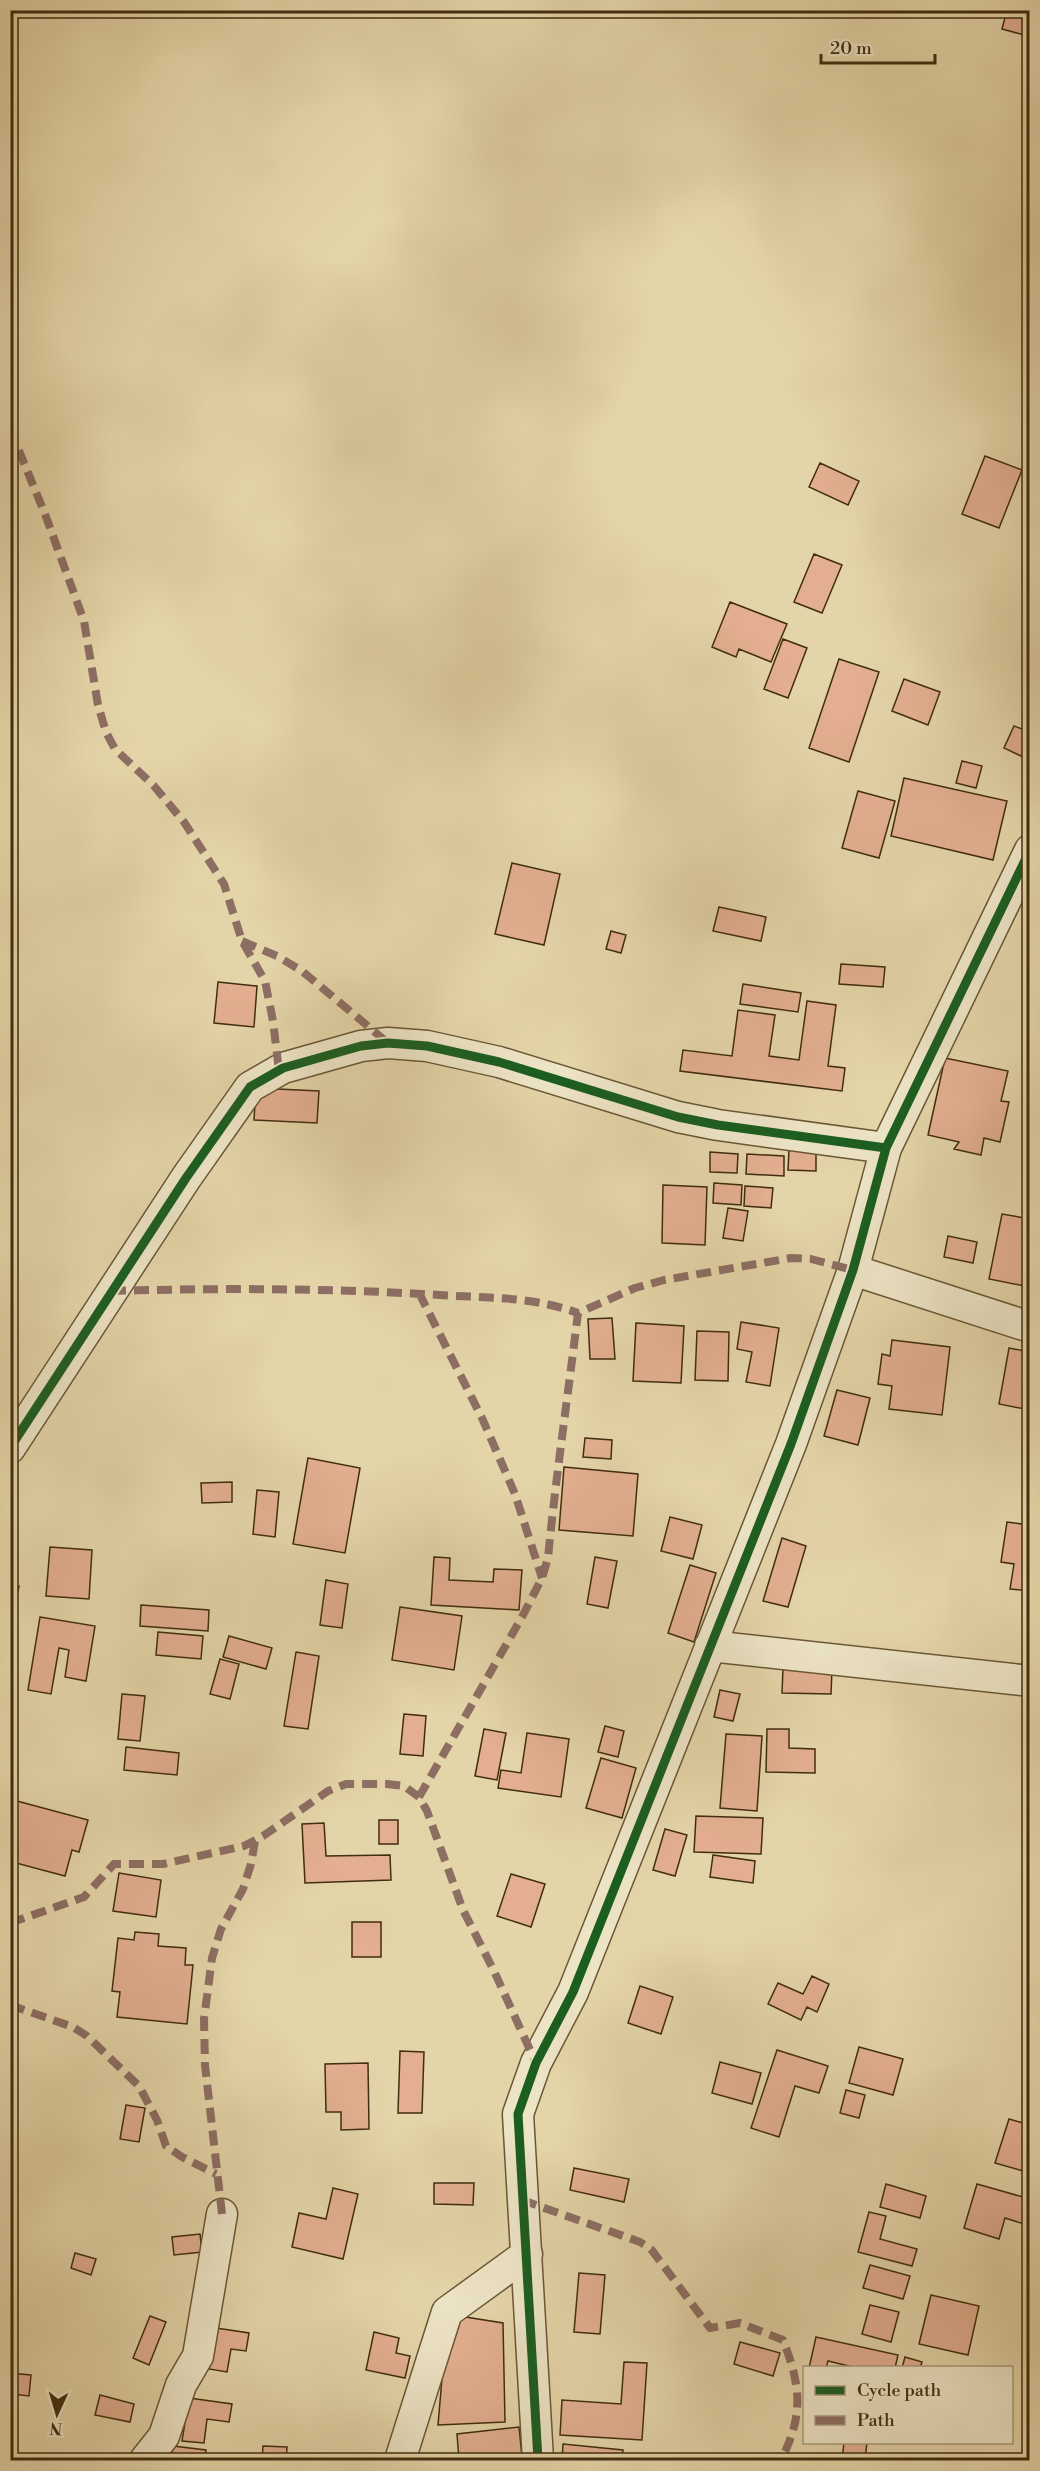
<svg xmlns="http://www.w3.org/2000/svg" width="1040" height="2471" font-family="'Libre Bodoni',serif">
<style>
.building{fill:#e3af90;stroke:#412d0f;stroke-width:1.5}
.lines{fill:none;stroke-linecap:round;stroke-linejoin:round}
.street-casing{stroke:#6a5735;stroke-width:33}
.street{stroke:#ede4c6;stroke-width:30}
.quiet{stroke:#8d6e63;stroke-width:8;stroke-dasharray:15 8;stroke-linecap:butt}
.cycleway-casing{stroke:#ede4c6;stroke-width:13}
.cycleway{stroke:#1b5e20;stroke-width:9}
</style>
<rect width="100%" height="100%" fill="#e4d5a8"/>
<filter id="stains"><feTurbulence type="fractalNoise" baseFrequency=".00333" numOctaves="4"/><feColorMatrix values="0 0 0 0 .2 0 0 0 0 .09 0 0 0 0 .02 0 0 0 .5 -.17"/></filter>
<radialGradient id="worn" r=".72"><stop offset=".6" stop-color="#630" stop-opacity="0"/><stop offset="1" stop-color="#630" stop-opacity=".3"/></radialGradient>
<path class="building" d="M1007 10H1030L1024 35 1002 29Z
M985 456 1022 470 999 528 962 514Z
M820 463 859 481 848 505 809 487Z
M814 554 842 565 822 613 794 602Z
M730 602 787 624 771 662 739 649 736 657 712 647Z
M783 639 807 648 788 698 764 689Z
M839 659 879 672 849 762 809 748Z
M904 679 940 692 928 725 892 711Z
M1014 726 1030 732V742L1023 757 1004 748Z
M962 761 982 766 976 788 956 783Z
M904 778 1007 801 993 860 891 836Z
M858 791 895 801 879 858 842 848Z
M512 863 560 874 544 945 495 934Z
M719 907 766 917 761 941 713 931Z
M611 931 626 935 621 953 606 949Z
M841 964 885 967 883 987 839 984Z
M218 982 257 986 254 1027 214 1023Z
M743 984 801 993 798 1012 740 1004Z
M807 1001 836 1005 828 1066 845 1068 842 1091 680 1071 683 1050 732 1056 738 1010 775 1015 769 1056 799 1060Z
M945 1058 1008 1071 1001 1101 1009 1102 1000 1142 984 1138 981 1155 954 1149 959 1142 928 1135Z
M256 1088 319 1091 317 1123 254 1120Z
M789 1150 816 1152V1171L788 1170Z
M710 1152 738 1154 737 1173 710 1172Z
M747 1154 784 1156V1176L746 1174Z
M714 1183 742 1185 741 1205 713 1203Z
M663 1185 707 1187 705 1245 662 1243Z
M745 1186 773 1188 771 1208 744 1206Z
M728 1208 748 1211 743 1241 723 1238Z
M1002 1214 1030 1219V1287L989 1279Z
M948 1236 977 1242 973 1263 944 1257Z
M612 1318 615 1359H590L588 1319Z
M741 1322 779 1328 770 1386 746 1382 752 1352 737 1349Z
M636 1323 684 1326 681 1383 633 1381Z
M697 1331 729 1332 728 1381 695 1380Z
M892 1340 950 1347 942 1415 889 1409 892 1386 878 1384 882 1354 890 1356Z
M1009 1348 1030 1352V1410L999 1404Z
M837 1390 870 1398 858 1445 824 1436Z
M585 1438 612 1440 611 1459 583 1457Z
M308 1458 360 1468 345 1553 293 1544Z
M564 1467 638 1474 633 1536 559 1530Z
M232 1482V1502L202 1503 201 1483Z
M257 1490 279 1492 275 1537 253 1534Z
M670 1517 702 1525 693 1559 661 1551Z
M1007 1522 1030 1525V1591L1010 1589 1014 1564 1001 1562Z
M782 1538 806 1546 788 1607 763 1601Z
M50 1547 92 1550 89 1599 46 1596Z
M434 1557 450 1558 449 1580 493 1582 494 1569 522 1570 519 1610 431 1605Z
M595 1557 617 1561 608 1608 587 1604Z
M690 1565 716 1573 694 1642 668 1633Z
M326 1580 348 1584 342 1628 320 1625Z
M10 1584 19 1586 13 1615 10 1614Z
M141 1605 209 1610 208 1631 140 1626Z
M400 1607 462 1616 454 1670 392 1660Z
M40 1617 95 1626 86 1681 65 1677 69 1650 59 1648 51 1694 28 1690Z
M158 1632 203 1636 201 1659 156 1655Z
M229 1636 272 1648 266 1669 223 1657Z
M296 1652 319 1656 308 1729 284 1726Z
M220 1659 239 1664 230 1699 210 1694Z
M783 1668 832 1670 831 1694 782 1693Z
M720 1690 740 1694 733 1721 714 1717Z
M122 1694 145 1696 140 1741 118 1739Z
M404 1714 426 1716 423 1756 400 1754Z
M605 1726 624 1731 618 1757 598 1752Z
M484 1729 506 1733 497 1780 475 1776Z
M767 1729H789V1748L815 1749V1773L766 1772Z
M527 1733 569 1739 561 1797 498 1788 501 1770 521 1773Z
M726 1734 762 1736 757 1811 720 1808Z
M126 1747 179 1753 177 1775 124 1770Z
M601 1758 636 1768 622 1818 586 1808Z
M17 1801 88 1820 79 1852 72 1850 65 1876 16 1863 18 1853 10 1850V1824Z
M696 1816 763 1818 761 1854 694 1852Z
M379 1820H398V1844H379Z
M324 1823 326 1856 390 1855 391 1880 305 1883 302 1824Z
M665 1829 687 1835 675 1876 653 1870Z
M713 1855 755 1861 753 1883 710 1877Z
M119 1873 161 1880 156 1917 113 1911Z
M511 1874 545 1884 531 1927 497 1916Z
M352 1922H381V1957H352Z
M135 1932 159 1934 158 1946 186 1948 185 1965H193L187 2024 117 2017 120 1992 112 1991 118 1938 134 1940Z
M812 1976 829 1984 817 2012 807 2007 801 2020 768 2004 778 1983 803 1994Z
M640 1986 673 1997 661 2034 628 2023Z
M859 2047 903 2059 893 2095 849 2083Z
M777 2050 828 2066 819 2093 795 2086 779 2137 751 2128Z
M400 2051 424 2052 422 2113H398Z
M720 2062 761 2073 752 2104 712 2093Z
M368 2063 369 2129 341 2130V2112H326L325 2064Z
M846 2090 865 2095 859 2118 840 2113Z
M126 2105 145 2108 139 2142 120 2139Z
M1009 2119 1027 2124 1022 2141 1030 2143V2173L995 2163Z
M574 2168 629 2179 624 2202 570 2190Z
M434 2183H474L473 2205 434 2204Z
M886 2184 926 2196 920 2218 880 2207Z
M977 2184 1030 2199V2226L1005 2218 999 2239 964 2228Z
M333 2188 358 2194 343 2259 292 2247 299 2213 326 2219Z
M869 2212 886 2216 880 2239 917 2249 912 2266 858 2252Z
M200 2234 202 2252 174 2255 172 2237Z
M75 2253 96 2259 91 2275 71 2268Z
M870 2265 910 2276 903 2299 863 2288Z
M579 2273 605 2275 600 2334 574 2332Z
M931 2295 979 2306 968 2355 919 2344Z
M870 2305 899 2312 891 2342 862 2334Z
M150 2316 166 2322 149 2365 133 2358Z
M459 2316 503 2323 505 2422 438 2425 443 2367Z
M216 2328 249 2333 246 2351 231 2349 227 2372 209 2369Z
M374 2332 399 2338 396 2353 410 2356 405 2378 366 2370Z
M816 2337 898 2355 895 2368H857L828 2361 826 2368H809Z
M740 2342 780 2353 773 2376 734 2364Z
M905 2357 922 2362 920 2368H902Z
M624 2362 647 2363 642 2440 560 2435 562 2400 621 2404Z
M10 2373 31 2375 29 2396 12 2394 10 2412Z
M100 2395 134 2404 130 2422 95 2415Z
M189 2398 232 2404 229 2422 207 2419 204 2443 182 2441Z
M519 2427 522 2457 459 2460 457 2434Z
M844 2442H867L865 2460H842Z
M563 2444 623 2450 622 2460H562Z
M173 2446 206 2450 205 2460H170Z
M263 2446 287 2447 286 2460H262Z"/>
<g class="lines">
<defs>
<path id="street" d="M853 1270 1030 1327
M10 1448 186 1178 250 1087 283 1068 361 1046 388 1043 427 1046 499 1062 678 1117 718 1125 886 1148
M710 1646 1030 1681
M145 2460 164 2436 181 2385 198 2356 222 2214
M400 2460 447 2312 527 2254
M538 2460 518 2114 536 2063 573 1992 791 1444 853 1270 886 1148 1030 850"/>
</defs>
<use href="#street" class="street-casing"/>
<use href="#street" class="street"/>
<path class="quiet" d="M10 429 45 514 84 621 98 705 106 732 115 749 154 786 184 822 224 884 242 941 265 981 273 1021 279 1071
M242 941 277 956 302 971 388 1043
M111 1291C220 1288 329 1288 439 1295 487 1298 531 1296 578 1313
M419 1293 482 1418 515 1494 542 1578
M419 1797 522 1617 542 1578 548 1558C556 1476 568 1395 578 1313L635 1288 664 1280 791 1258 811 1259 853 1270
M10 1923 84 1897 114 1864H163L244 1846 263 1836 328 1791 346 1784H387L404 1786 419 1797 427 1811 463 1910 494 1971 536 2063
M10 2005 73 2027 87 2036 139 2086 157 2120 166 2146 182 2157 216 2174
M522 2200 640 2242 651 2249 710 2328 740 2323 783 2340C801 2386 804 2415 781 2460
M222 2214 205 2065 204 2019 212 1958 221 1929 243 1889 251 1864 255 1841"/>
<defs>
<path id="cycleway" d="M10 1448 186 1178 250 1087 283 1068 361 1046 388 1043 427 1046 499 1062 678 1117 718 1125 886 1148
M538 2460 518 2114 536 2063 573 1992 791 1444 853 1270 886 1148 1030 850"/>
</defs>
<use href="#cycleway" class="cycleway-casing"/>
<use href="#cycleway" class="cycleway"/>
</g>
<rect width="1040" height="2471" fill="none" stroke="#e4d5a8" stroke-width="36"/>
<rect x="12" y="12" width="1016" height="2447" fill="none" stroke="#412d0f" stroke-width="3"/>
<rect x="18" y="18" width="1004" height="2435" fill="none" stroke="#412d0f" stroke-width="1.5"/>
<rect x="803" y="2366" width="210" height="78" fill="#ede4c6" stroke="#a89b7d" stroke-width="1.5"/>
<rect x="815" y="2386" width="30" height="9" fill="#1b5e20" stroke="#a89b7d" stroke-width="1.5"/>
<text x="857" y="2396" font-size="18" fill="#412d0f">Cycle path</text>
<rect x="815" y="2416" width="30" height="9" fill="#8d6e63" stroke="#a89b7d" stroke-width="1.5"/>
<text x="857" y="2426" font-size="18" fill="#412d0f">Path</text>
<g transform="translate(57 2414) rotate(184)" stroke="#ede4c6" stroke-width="4.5" paint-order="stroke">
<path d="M0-4.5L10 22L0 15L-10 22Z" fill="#412d0f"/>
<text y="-9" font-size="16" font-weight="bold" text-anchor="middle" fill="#412d0f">N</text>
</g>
<path d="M821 54v9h114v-9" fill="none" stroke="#412d0f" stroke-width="3"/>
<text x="830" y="54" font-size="18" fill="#412d0f" stroke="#ede4c6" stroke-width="4.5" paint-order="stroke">20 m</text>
<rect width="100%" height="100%" filter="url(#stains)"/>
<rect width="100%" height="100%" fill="url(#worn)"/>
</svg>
